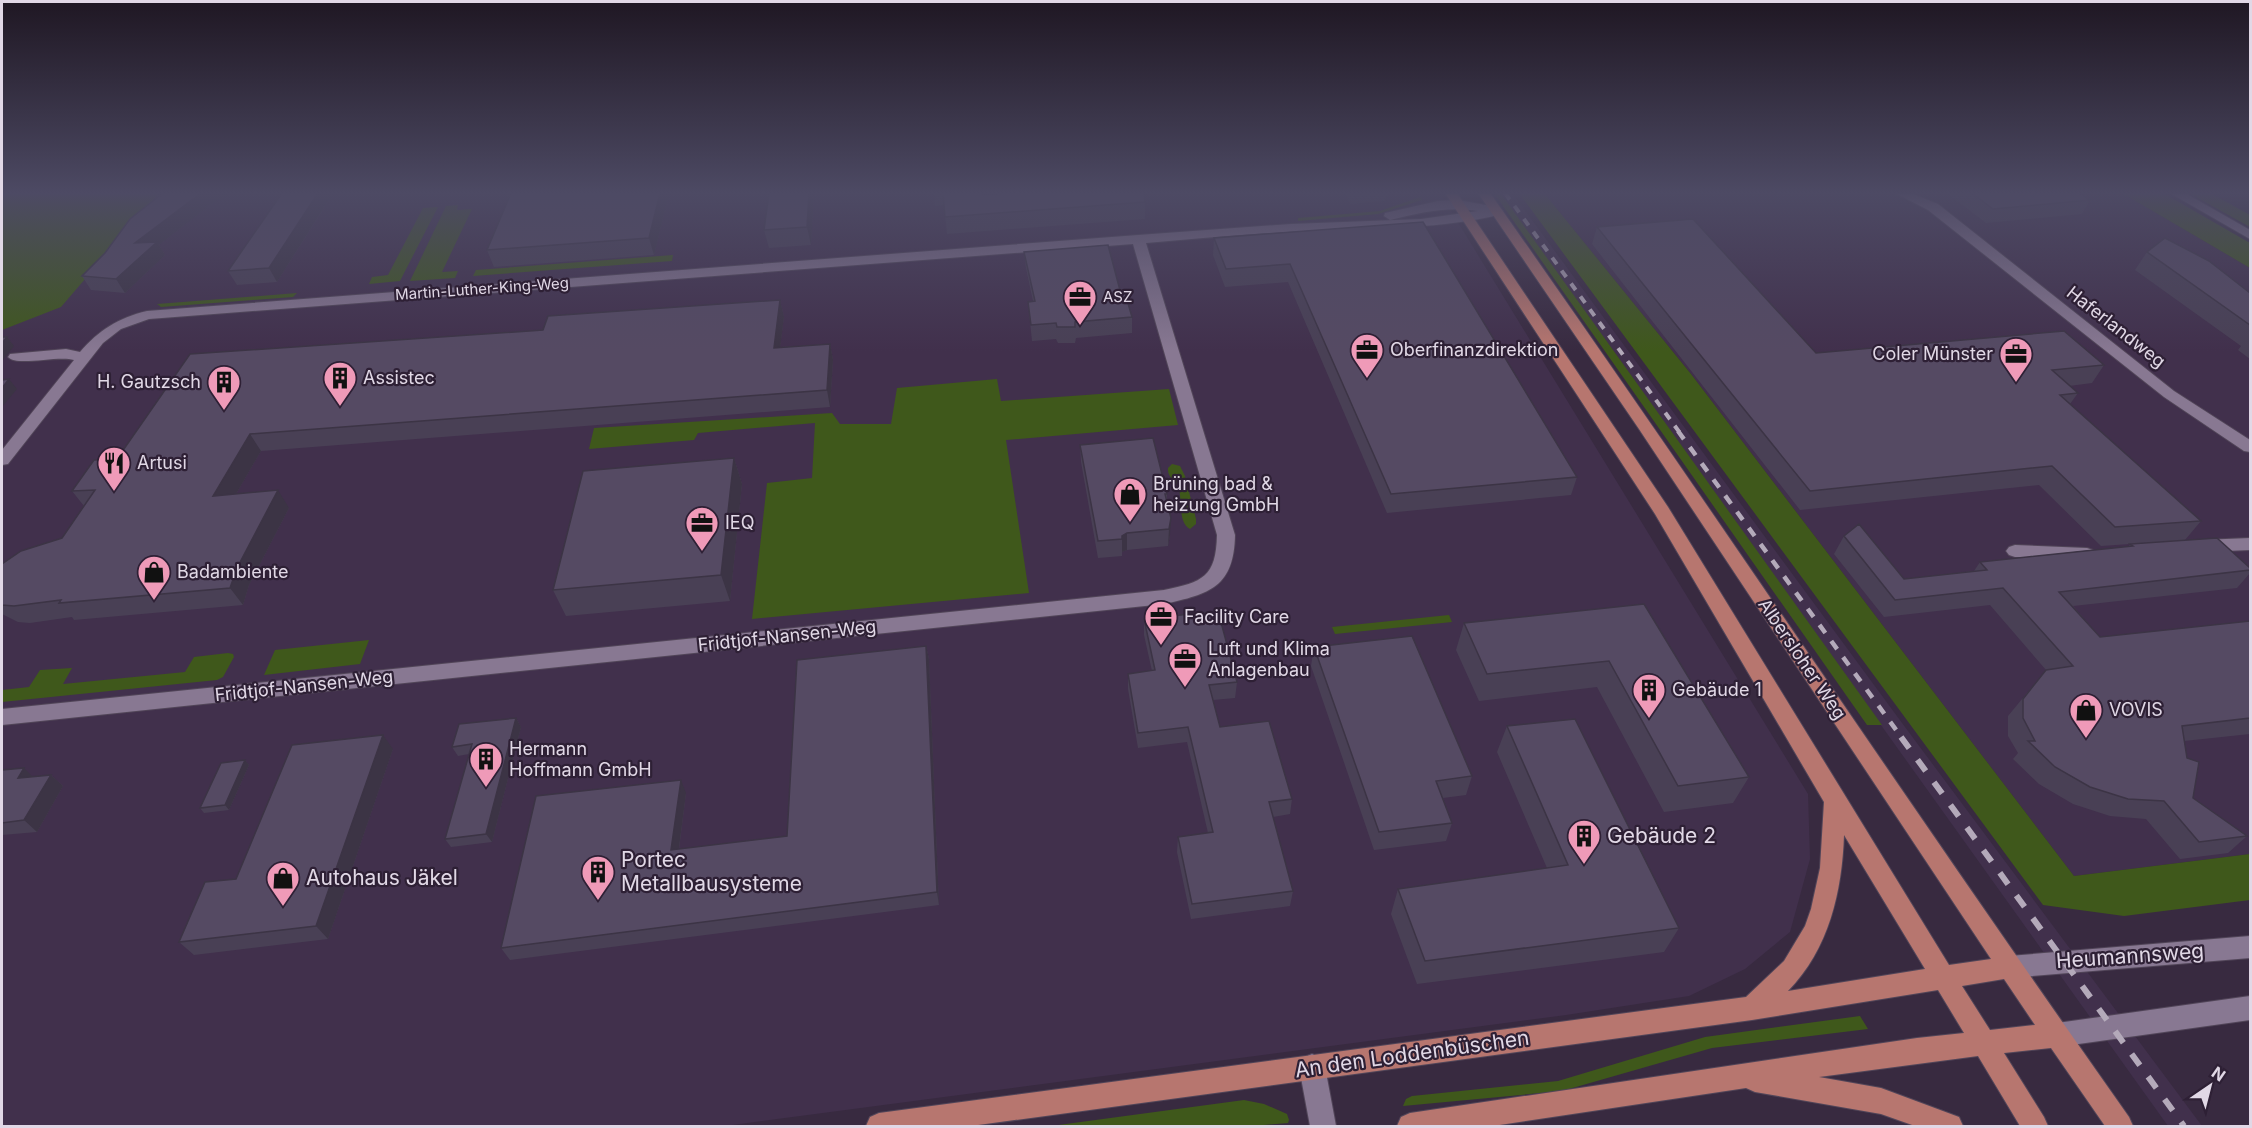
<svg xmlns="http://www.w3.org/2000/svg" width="2252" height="1128" font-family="Inter,sans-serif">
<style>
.built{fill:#41304c}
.green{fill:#3f581b}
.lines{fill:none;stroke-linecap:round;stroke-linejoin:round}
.minor-casing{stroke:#514558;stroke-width:2}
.major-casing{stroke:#514558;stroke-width:2}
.minor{fill:#887892;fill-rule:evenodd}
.major{fill:#b7766f;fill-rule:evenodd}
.rail-far2{stroke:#b4aaba;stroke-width:4;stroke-dasharray:8 8;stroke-linecap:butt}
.rail-far1{stroke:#b4aaba;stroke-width:4.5;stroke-dasharray:10 10;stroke-linecap:butt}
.rail{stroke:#b4aaba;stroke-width:6;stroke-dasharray:14 14;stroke-linecap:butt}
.wall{fill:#494055}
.shaded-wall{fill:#3c3445}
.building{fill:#554a63;stroke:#3c3445;stroke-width:1.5}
.labels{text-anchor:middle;stroke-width:4.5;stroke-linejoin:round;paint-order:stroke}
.far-street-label{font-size:15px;fill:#e1d8e6;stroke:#2e2035}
.far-poi-label{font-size:15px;fill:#e1d8e6;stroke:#2e2035;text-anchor:start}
.street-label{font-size:18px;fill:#e1d8e6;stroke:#2e2035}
.poi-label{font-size:18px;fill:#e1d8e6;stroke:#2e2035;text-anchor:start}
.near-poi-label{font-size:21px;fill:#e1d8e6;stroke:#2e2035;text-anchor:start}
.near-street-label{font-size:21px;fill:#e1d8e6;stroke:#2e2035}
</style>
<rect width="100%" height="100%" fill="#382a40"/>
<path class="built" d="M2 193H1440L1808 794 1810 859 1790 932 1745 969 1689 996 1566 1015 725 1126H2Z
M1500 193H1512L1902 723 2202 1126H2168Z
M1544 193H2122L2250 268V854L2074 876 1691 374Z"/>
<path class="green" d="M2 193H159L61 307 2 330Z
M1494 193H1500L1504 198 1882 725H1867Z
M1519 193H1544L1691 374 2074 876 2250 854V900L2124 916 2043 905Z
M2122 193H2163L2250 243V268Z
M2189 193H2210L2250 215V227Z
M1420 197 1422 200 1378 214 1298 221V218L1380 211Z
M458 205 457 210 472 209 442 272 458 271 455 278 410 281 446 206Z
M438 207 400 281 369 284 372 277 388 275 423 208Z
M673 255 672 261 473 276 476 270Z
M297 293 293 297 161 307 157 304Z
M997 379 1001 401 1169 389 1178 425 1006 440 1029 593 752 619 767 483 812 478 815 423 698 433 694 440 589 449 594 428 832 413 840 424H891L897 388Z
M1172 464 1180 466 1185 476 1196 519V524L1190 529C1178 523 1182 500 1179 489 1176 480 1167 478 1168 468Z
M1449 615 1452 622 1335 634 1332 627Z
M369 640 360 664 264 675 275 650Z
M228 653 233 654 234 657 223 677 217 680 2 702V690L29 687 40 670 72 668 63 684 185 672 194 657Z
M1860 1016 1868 1029 1712 1048 1562 1091 1403 1106 1406 1099 1412 1096 1558 1081 1705 1037Z
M1244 1100 1264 1104 1287 1114 1289 1120 1288 1123 1253 1126H1051Z"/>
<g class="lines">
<defs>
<path id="minor" d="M1895 193H1911L1938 204 2174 391 2250 440V452L2244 451 2164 397 1928 210Z
M2170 193H2185L2250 230V239Z
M1458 200 1497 207 1503 211 1502 214C1442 229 1381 228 1319 230 1261 233 1204 238 1146 243L1235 535C1234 587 1210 594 1164 604L2 725V709L1164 590C1203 582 1216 577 1217 535L1133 244 149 319 121 329 103 343 8 464 2 465V450L74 360C58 355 17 367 8 357L10 354 66 349 80 352C99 330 118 318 147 311L1138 235 1291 224 1421 219 1478 211C1447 206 1420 213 1390 220L1384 216 1385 213 1438 201Z
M2250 538V550L2201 552 2195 550 2192 546 2195 542 2201 540Z
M2015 545 2087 548 2093 550 2096 554 2093 558 2087 560 2015 557 2009 555 2006 551 2009 547Z
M2250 936V958L2009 978 2001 975 1997 967 2001 959 2009 956Z
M2250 996V1020L2057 1047 2048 1044 2045 1035 2048 1026 2057 1023Z
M1312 1054 1321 1058 1325 1067 1336 1126H1310L1299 1067 1303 1058Z"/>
<path id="major" d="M1445 193H1457L1668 507 1949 965 1991 959 1639 429 1478 193H1490C1706 499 1913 811 2129 1117L2133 1126H2105L2051 1048 2004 1053 2044 1117 2048 1126H2020L1978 1056 1819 1077 1881 1088 1959 1117 1963 1126H1915L1881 1114 1755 1092 1746 1088 1493 1126H1397L1401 1117 1410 1113 1917 1038 1964 1033 1938 990 1752 1020 971 1126H866L870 1117 879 1113 1746 997 1784 961 1805 926 1811 909 1820 868 1824 802 1655 514ZM1844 835 1925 969 1788 991C1829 949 1842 892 1844 835ZM2004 979 2035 1025 1990 1030 1962 986Z"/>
</defs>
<use href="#minor" class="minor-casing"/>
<use href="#major" class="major-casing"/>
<use href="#minor" class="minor"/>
<use href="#major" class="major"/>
<path class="rail-far2" d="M1505 193 1680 433"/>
<path class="rail-far1" d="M1678 431 1902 738"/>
<path class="rail" d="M1901 737 2184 1126"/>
</g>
<path class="wall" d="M511 193H669L654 255 494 267 487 250Z
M814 193 811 245 769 248 764 230Z
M934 193H981L982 195 1145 202V219L947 234 944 205 935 206Z
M1345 193H1387L1385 201 1350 204Z
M1947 193H2079L2090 200 2082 214 1986 223Z
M331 197 277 282 237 285 228 271Z
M210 205 159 245 165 255 125 293 91 290 82 276Z
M1423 222 1577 477 1571 495 1387 513 1288 282 1225 287 1213 255 1214 238Z
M1597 227 1816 353 2104 365 2092 383 2069 386 2078 393 2070 404 2201 521 2185 540 2250 568V573L2237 588 2073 606 2100 637 2250 621V734L2184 741 2193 798 2247 836 2228 853 2180 859 2146 819 2110 816 2073 804 2039 784 2013 759 2018 753 2008 736V716L2046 670 1990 605 1884 617 1834 554 1844 536 1904 579 1974 571 1980 562 2129 546 2130 544 2101 546 2039 485 1800 510 1592 244Z
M1024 252 1121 294 1132 317V333L1076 338 1075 343H1058L1056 339 1032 341 1028 302 1033 301 1026 268Z
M2147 252 2250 293V359L2238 350 2241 346 2135 270Z
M780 300 784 317 780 347 830 344 833 360 830 407 261 451 236 494 289 508 249 585 243 605 74 620 72 617 30 623 18 622 2 614V564L62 538 84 506 72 491 117 459 543 330Z
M1080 445 1167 494V501L1170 535 1168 546 1127 550 1122 552V556L1098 558 1081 462Z
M734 458 742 484 730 601 566 616 553 590Z
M1644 604 1749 777 1733 803 1664 812 1597 687 1479 701 1456 650 1464 623Z
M1144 619 1237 682 1235 698 1213 700 1220 727 1292 799 1290 814 1273 817 1293 891 1290 906 1191 919 1177 852 1178 837 1208 833 1187 742 1138 748 1128 689V674L1152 671 1144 635Z
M926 646 929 659 939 905 510 960 501 948 686 793 679 849 787 836Z
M1314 647 1472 776 1466 795 1443 798 1452 823 1446 841 1374 850 1311 666Z
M516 718 521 727 492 842 451 847 445 839 469 754 458 756 452 747Z
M1507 726 1679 928 1664 952 1417 984 1391 914 1398 889 1547 868 1497 752Z
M393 749 328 939 194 955 179 942 236 879Z
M245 760 249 765 229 810 204 813 200 808Z
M2 770 32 777 51 775 63 786 37 832 2 835V837Z"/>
<path class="shaded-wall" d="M201 193H231L210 205 159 245 165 255 125 293 116 279 135 243Z
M318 193H333L277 282 269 268Z
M660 193H669L654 255 649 238Z
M809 193H814L811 245 807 227Z
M780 300 784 317 778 364 774 348Z
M7 337 14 346 2 361V343Z
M830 344 833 360 830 407 827 390Z
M9 379 17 389 2 407V388Z
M250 434 261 451 225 513 213 496Z
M734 458 742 484 730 601 721 575Z
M278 490 289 508 249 585 243 605 230 588 237 568Z
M1171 518 1170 535 1168 546 1169 529Z
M1127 533V550L1122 552V536Z
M926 646 929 659 939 905 937 892Z
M516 718 521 727 492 842 486 834Z
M383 735 393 749 328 939 316 926Z
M245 760 249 765 229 810 225 805Z
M24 768 36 780 18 778Z
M51 775 63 786 37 832 24 820Z
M681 780 686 793 677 863 671 850Z"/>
<path class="building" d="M163 193H201L135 243 157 242 116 279 82 276 105 253 130 219Z
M282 193H318L269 268 228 271Z
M511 193H660L649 238 487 250Z
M769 193H809L807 227 764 230Z
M943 193H981L982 195 1009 193H1144L1145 202 945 217Z
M1972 193H2079L2090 200 1993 209Z
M1693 219 1816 353 2064 331 2104 365 2052 370 2078 393 2060 395 2201 521 2115 527 2052 466 1810 491 1597 227Z
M1423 222 1577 477 1391 494 1290 264 1226 269 1214 238Z
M2165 238 2209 261 2250 293V325L2147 252Z
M1108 245 1121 294 1125 293 1132 317 1075 322V327H1057L1056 323 1031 325 1028 302 1035 301 1024 252Z
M780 300 774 348 830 344 827 390 250 434 213 496 278 490 237 568 230 588 59 603 61 600 14 606 2 605V564L21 551 62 538 95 490 72 491 94 460 117 459 190 354 543 330 548 316Z
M2 337H7L2 343Z
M9 379 2 388V380Z
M1153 438 1167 494H1165L1171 518 1169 529 1127 533 1122 536V539L1098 541 1080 445Z
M734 458 721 575 553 590 583 471Z
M1859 524 1904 579 1987 570 1980 562 2133 546 2130 544 2217 538 2250 568V570L2059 592 2100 637 2250 621V718L2182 726 2187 758 2199 762 2193 798 2247 836 2199 842 2164 801 2128 799 2090 787 2055 767 2028 741H2035L2023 718V699L2046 670 2073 666 2003 588 1895 600 1844 536Z
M1644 604 1749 777 1678 786 1609 661 1487 674 1464 623Z
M1218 611 1237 682 1209 685 1220 727 1269 721 1292 799 1269 802 1293 891 1192 904 1178 837 1213 832 1188 727 1138 733 1128 674 1155 670 1144 619Z
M1412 636 1472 776 1436 781 1452 823 1379 832 1314 647Z
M926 646 937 892 501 948 536 796 681 780 671 850 787 836 797 660Z
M516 718 486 834 445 839 472 744 452 747 459 724Z
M1575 719 1679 928 1425 961 1398 889 1568 865 1507 726Z
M383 735 316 926 179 942 205 882 236 879 292 745Z
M245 760 225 805 200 808 221 763Z
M24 768 18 778 51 775 24 820 2 823V770Z"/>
<linearGradient id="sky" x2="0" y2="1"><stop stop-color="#1f1723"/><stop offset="0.55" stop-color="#4d4a64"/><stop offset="1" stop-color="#4d4a64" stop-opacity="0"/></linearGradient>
<rect width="2252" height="351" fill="url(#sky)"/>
<defs>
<symbol id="office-pin" viewBox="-11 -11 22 30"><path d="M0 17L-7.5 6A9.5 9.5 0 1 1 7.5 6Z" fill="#ef9ab8" stroke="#2e2035"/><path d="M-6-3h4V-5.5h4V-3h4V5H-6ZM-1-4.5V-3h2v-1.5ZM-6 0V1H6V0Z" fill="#111"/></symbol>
<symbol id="building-pin" viewBox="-11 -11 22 30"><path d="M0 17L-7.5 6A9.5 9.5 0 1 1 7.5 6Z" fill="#ef9ab8" stroke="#2e2035"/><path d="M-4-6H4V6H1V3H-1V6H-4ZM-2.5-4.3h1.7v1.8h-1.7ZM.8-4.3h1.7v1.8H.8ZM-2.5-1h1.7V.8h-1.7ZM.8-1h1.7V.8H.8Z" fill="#111"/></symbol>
<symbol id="restaurant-pin" viewBox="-11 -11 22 30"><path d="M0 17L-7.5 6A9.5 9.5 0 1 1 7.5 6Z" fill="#ef9ab8" stroke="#2e2035"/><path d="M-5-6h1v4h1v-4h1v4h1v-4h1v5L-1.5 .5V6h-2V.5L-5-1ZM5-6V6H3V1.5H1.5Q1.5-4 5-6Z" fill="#111"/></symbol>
<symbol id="shop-pin" viewBox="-11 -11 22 30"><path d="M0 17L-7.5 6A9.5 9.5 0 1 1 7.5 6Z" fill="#ef9ab8" stroke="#2e2035"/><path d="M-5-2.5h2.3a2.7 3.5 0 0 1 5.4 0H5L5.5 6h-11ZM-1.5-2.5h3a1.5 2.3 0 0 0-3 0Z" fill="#111"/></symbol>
</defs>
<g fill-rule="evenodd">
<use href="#office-pin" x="1061" y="278" width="38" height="52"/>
<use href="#office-pin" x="1348" y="331" width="38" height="52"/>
<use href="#office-pin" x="1997" y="335" width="38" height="52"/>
<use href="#building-pin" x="321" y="359" width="38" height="52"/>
<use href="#building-pin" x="205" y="363" width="38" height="52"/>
<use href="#restaurant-pin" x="95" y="444" width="38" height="52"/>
<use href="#shop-pin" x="1111" y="475" width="38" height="52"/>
<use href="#office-pin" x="683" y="504" width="38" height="52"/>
<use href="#shop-pin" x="135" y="553" width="38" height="52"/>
<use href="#office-pin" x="1142" y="598" width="38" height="52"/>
<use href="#office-pin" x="1166" y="640" width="38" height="52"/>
<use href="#building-pin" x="1630" y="671" width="38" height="52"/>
<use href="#shop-pin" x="2067" y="691" width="38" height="52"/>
<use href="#building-pin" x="467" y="740" width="38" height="52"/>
<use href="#building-pin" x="1565" y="817" width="38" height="52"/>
<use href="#building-pin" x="579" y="853" width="38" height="52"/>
<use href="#shop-pin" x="264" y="859" width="38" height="52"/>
</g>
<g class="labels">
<g class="far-street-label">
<text transform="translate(482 289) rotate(-4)" y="5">Martin-Luther-King-Weg</text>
</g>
<g class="far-poi-label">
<text x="1103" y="302">ASZ</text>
</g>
<g class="street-label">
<text transform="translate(2116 327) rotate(38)" y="6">Haferlandweg</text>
<text transform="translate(787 636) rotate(-6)" y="6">Fridtjof-Nansen-Weg</text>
<text transform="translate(1802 659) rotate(56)" y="6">Albersloher Weg</text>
<text transform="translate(304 686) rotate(-6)" y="6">Fridtjof-Nansen-Weg</text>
</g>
<g class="poi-label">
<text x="1390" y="356">Oberfinanzdirektion</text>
<text x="1993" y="360" text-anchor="end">Coler Münster</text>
<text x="363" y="384">Assistec</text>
<text x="201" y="388" text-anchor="end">H. Gautzsch</text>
<text x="137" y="469">Artusi</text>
<text x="1153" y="490">Brüning bad &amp;<tspan x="1153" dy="21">heizung GmbH</tspan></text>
<text x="725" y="529">IEQ</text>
<text x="177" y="578">Badambiente</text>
<text x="1184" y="623">Facility Care</text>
<text x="1208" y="655">Luft und Klima<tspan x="1208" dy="21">Anlagenbau</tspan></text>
<text x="1672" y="696">Gebäude 1</text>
<text x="2109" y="716">VOVIS</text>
<text x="509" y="755">Hermann<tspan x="509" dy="21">Hoffmann GmbH</tspan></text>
</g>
<g class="near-poi-label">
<text x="1607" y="843">Gebäude 2</text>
<text x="621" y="867">Portec<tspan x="621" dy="24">Metallbausysteme</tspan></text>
<text x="306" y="885">Autohaus Jäkel</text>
</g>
<g class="near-street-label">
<text transform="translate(2130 956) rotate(-4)" y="7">Heumannsweg</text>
<text transform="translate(1412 1054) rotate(-8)" y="7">An den Loddenbüschen</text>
</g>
</g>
<rect width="2252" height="1128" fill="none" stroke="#e1d8e6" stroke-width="6"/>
<g transform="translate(2210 1086) rotate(35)" stroke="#2e2035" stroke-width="4.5" paint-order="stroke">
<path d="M0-4.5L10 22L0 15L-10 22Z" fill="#e1d8e6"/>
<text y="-9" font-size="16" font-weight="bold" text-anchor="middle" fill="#e1d8e6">N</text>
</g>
</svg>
